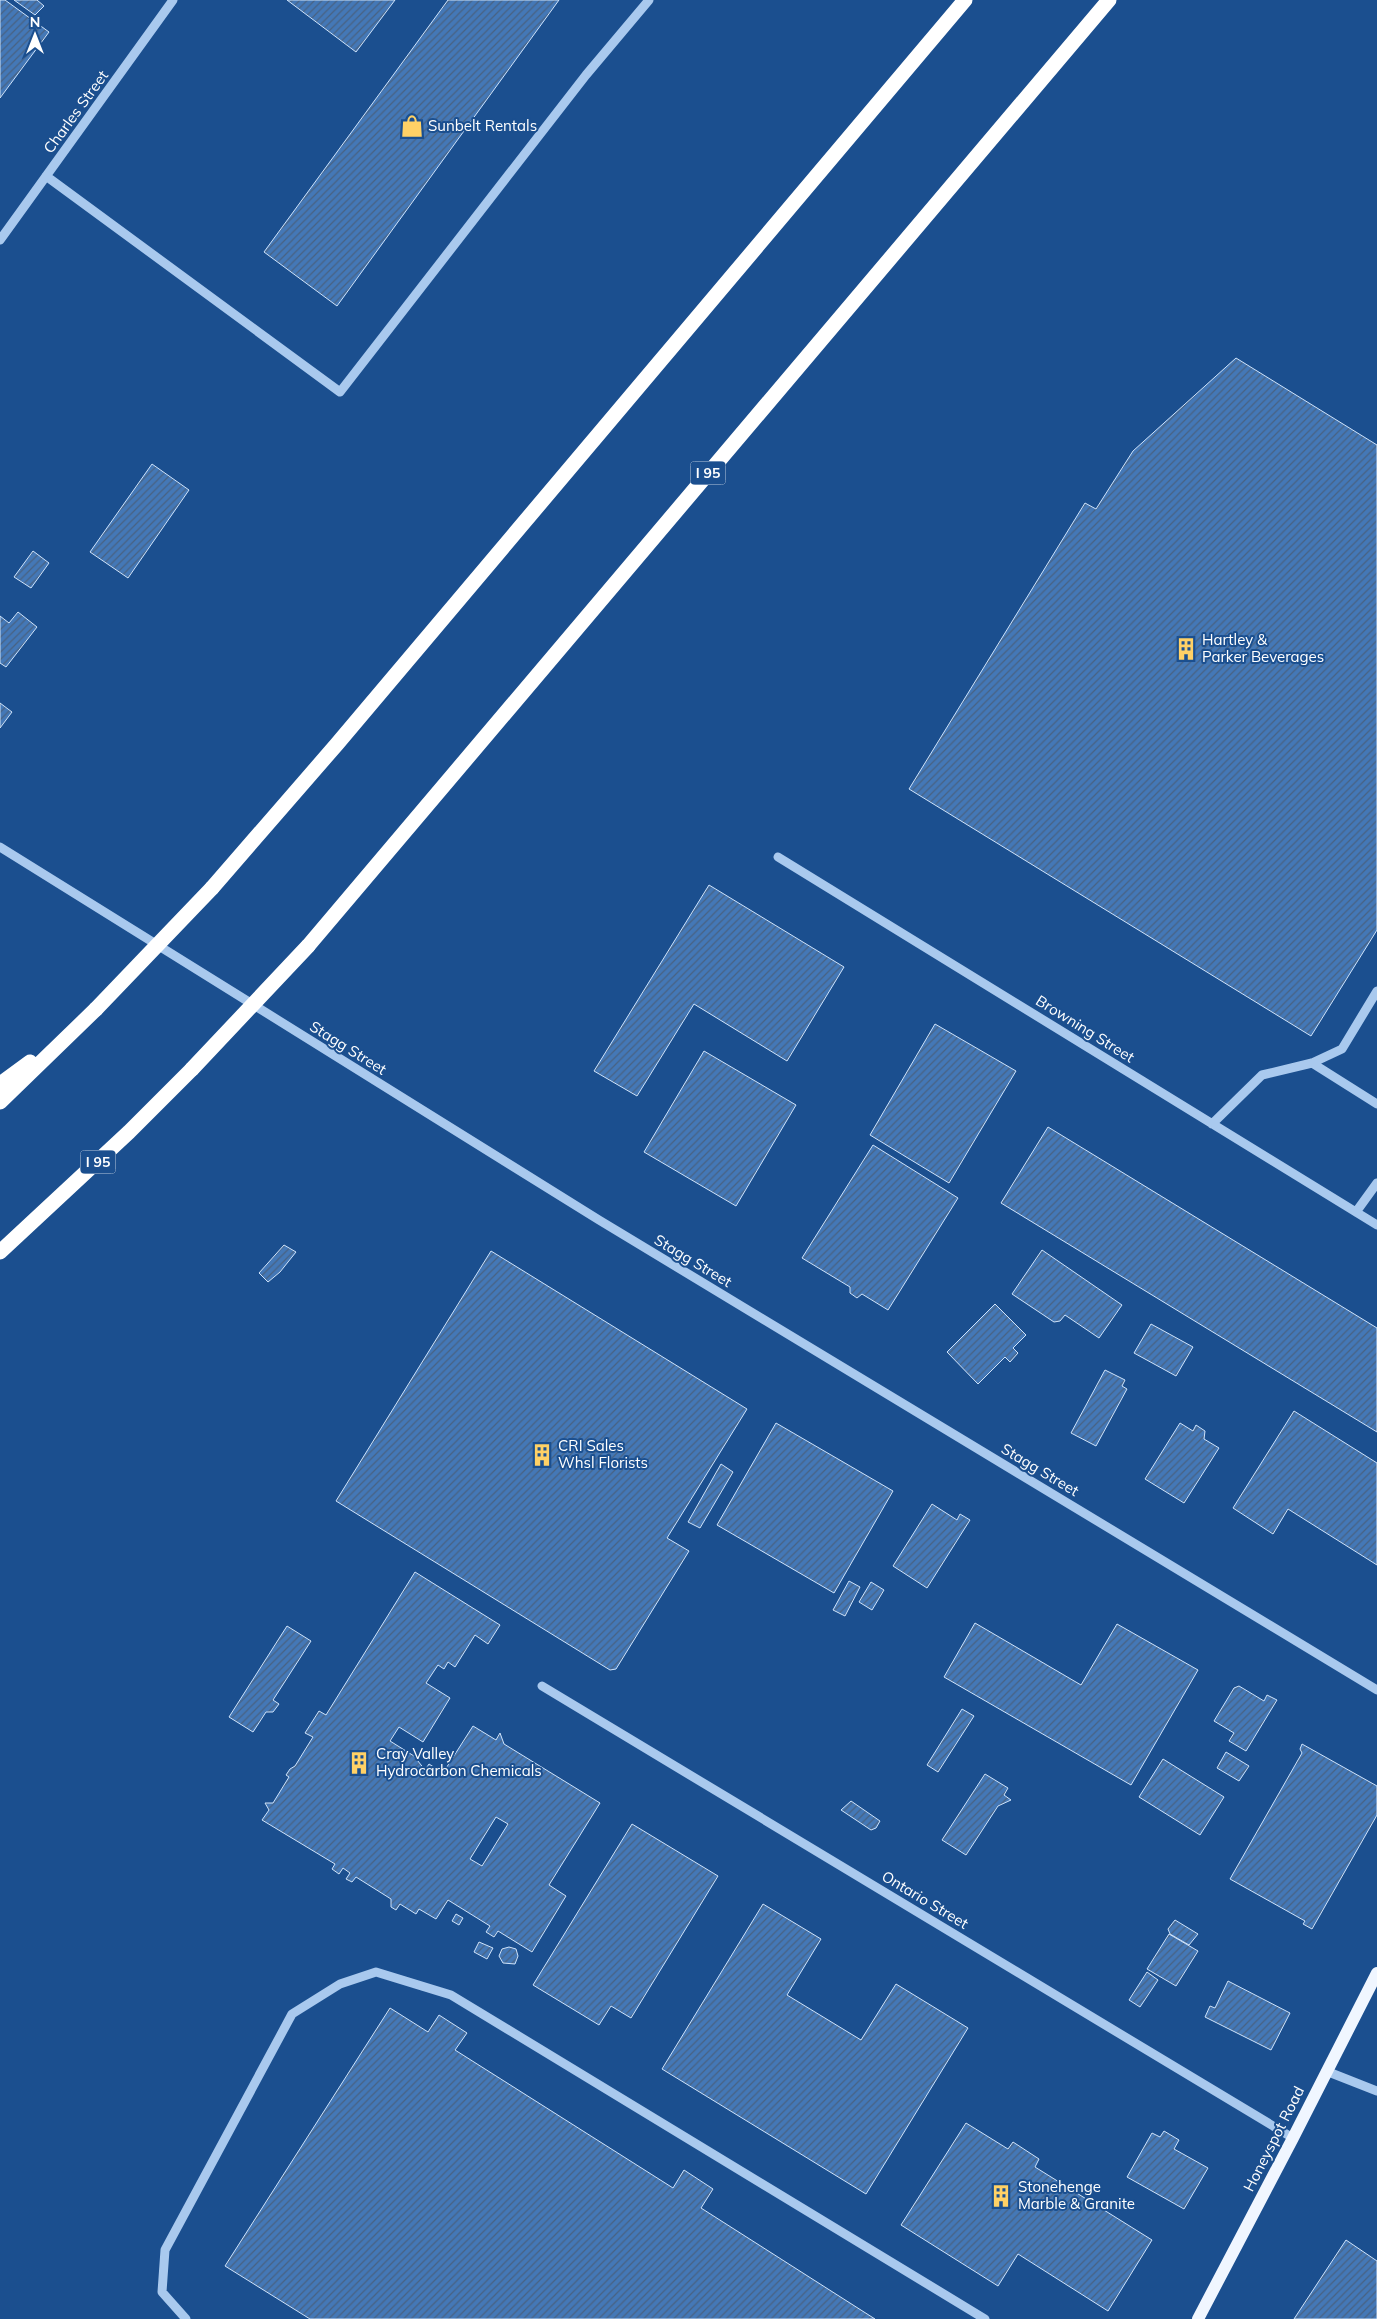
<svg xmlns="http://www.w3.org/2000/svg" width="1377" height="2319" font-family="Mulish,sans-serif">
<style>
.building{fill:url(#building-hatch);stroke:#cfe3fa;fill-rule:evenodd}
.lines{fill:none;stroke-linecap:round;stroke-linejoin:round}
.minor{stroke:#a9c9ee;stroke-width:9}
.major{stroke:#f0f6ff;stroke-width:12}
.highway{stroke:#fff;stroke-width:15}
.highway-bridge{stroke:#fff;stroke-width:15}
.labels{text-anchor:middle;stroke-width:4;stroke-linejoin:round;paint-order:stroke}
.shield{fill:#1b4f8f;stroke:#bbcadd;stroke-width:1}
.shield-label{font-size:14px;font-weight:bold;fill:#fff}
.street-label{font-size:15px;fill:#fff;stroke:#1b4f8f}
.poi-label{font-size:15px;fill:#fff;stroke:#1b4f8f;text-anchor:start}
</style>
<defs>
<pattern id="building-hatch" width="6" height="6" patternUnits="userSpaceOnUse" patternTransform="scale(1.25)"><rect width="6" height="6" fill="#4478b7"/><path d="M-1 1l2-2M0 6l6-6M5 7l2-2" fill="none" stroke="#486282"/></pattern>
</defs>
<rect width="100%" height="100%" fill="#1b4f8f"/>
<path class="building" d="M0 0H5L49 32 0 98Z
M14 0H37L44 6 35 15Z
M287 0H395L356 52Z
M448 0H559L337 306 264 252Z
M1236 358 1377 445V930L1311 1036 909 789 1085 503 1096 509 1133 451Z
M152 464 189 490 128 578 90 552Z
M33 551 49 563 31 588 14 577Z
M18 612 37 627 6 667 0 663V616L9 623Z
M0 703 12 712 0 728Z
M709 885 844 967 787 1061 694 1004 637 1096 594 1071Z
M935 1024 1016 1071 949 1183 870 1135Z
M704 1051 796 1105 736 1206 644 1152Z
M1048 1127 1377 1328V1432L1001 1203Z
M873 1145 958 1198 888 1310 862 1294 857 1298 850 1293V1287L802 1258Z
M284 1245 296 1252 280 1272 268 1282 259 1273Z
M1042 1250 1122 1305 1099 1338 1065 1315 1060 1321 1054 1322 1012 1294Z
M491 1251 747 1409 667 1538 689 1551 616 1669 610 1670 336 1501Z
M995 1304 1026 1335 1013 1348 1018 1353 1010 1362 1005 1357 978 1384 947 1352Z
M1151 1324 1193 1347 1176 1376 1134 1353Z
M1105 1370 1125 1380 1122 1386 1127 1389 1096 1446 1071 1433Z
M1294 1411 1377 1463V1565L1288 1509 1273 1534 1233 1508Z
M776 1423 893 1491 834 1593 717 1525Z
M1180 1423 1193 1431 1196 1425 1205 1431 1204 1439 1219 1448 1184 1503 1145 1479Z
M721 1464 733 1472 700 1528 688 1522Z
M932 1504 957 1520 960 1514 970 1520 927 1588 893 1566Z
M415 1572 500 1625 488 1644 475 1635 455 1667 448 1662 444 1669 438 1665 426 1683 450 1698 423 1742 399 1727 390 1741 414 1756 425 1770 429 1764 443 1773 473 1726 496 1740 500 1733 504 1744 600 1803 549 1885 566 1896 532 1952 498 1931 494 1937 486 1932 490 1926 448 1900 436 1919 419 1909 416 1914 400 1904 396 1910 391 1907V1899L356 1877 352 1882 346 1879 350 1873 343 1868 339 1874 332 1869 335 1864 262 1820 269 1810 265 1803H273L289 1777 286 1775 290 1769 295 1766 313 1737 305 1733 319 1711 326 1715ZM496 1817 508 1824 482 1866 470 1859Z
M849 1581 860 1587 845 1616 833 1610Z
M871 1582 884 1590 872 1610 859 1602Z
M975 1623 1081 1685 1117 1624 1198 1670 1131 1785 944 1677Z
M287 1626 311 1641 273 1700 279 1704 273 1712H266L253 1732 229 1717Z
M1239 1686 1264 1701 1267 1695 1277 1700 1246 1751 1229 1741 1234 1733 1214 1721 1234 1688Z
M962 1709 974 1716 938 1772 927 1765Z
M1302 1744 1377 1786V1815L1312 1929 1303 1924 1305 1921 1230 1879 1302 1753 1300 1749Z
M1226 1752 1249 1766 1239 1781 1217 1768Z
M1163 1759 1224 1797 1200 1835 1139 1797Z
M985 1774 1008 1788 1004 1795 1011 1800 998 1806 966 1855 942 1840Z
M851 1801 880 1821 876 1828 871 1830 841 1810Z
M632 1824 718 1876 631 2018 611 2006 599 2025 533 1985Z
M763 1904 821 1939 787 1995 861 2040 896 1984 968 2028 866 2194 662 2069Z
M456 1914 463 1918 459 1925 452 1921Z
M1175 1920 1198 1934 1189 1945 1170 1934 1168 1929Z
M1169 1934 1198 1951 1176 1986 1147 1969Z
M479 1942 493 1948 487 1959 474 1952Z
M509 1947 516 1949 518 1956 515 1964 503 1963 499 1956 502 1949Z
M1147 1972 1158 1980 1140 2007 1129 2000Z
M1228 1981 1290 2013 1271 2050 1205 2017 1210 2006 1215 2008Z
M390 2008 428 2032 439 2015 467 2033 455 2050 673 2188 684 2170 713 2189 701 2208 875 2319H310L225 2266Z
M966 2123 1008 2149 1013 2142 1039 2159 1035 2167 1152 2240 1108 2311 1018 2254 998 2286 901 2225Z
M1164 2131 1179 2140 1174 2149 1208 2168 1184 2209 1127 2177 1152 2133 1160 2137Z
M1346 2240 1377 2261V2319H1294Z"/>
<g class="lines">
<path class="minor" d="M46 176 340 392 586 75 649 0
M0 240 173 0
M0 847 599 1220 1377 1690
M778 857 1377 1225
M1312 1063 1377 1104
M1212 1124 1262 1075 1312 1063 1342 1049 1377 991
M1356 1212 1377 1183
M542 1686 1293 2138
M1326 2071 1377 2091
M186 2319 162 2292 165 2250 292 2014 340 1984 376 1972 451 1995 985 2319"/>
<path class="major" d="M1198 2319 1293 2138 1377 1973"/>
<path class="highway" d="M212 888 337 744 965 0
M308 946 1109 0
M0 1084 30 1062
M0 1102 96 1009
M0 1252 129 1132 192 1069"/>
<path class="highway-bridge" d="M96 1009 212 888
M192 1069 308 946"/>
</g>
<defs>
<symbol id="shop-bare" viewBox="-9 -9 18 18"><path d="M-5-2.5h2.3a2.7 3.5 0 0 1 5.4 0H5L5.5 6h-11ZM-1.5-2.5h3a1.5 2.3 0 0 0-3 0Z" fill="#ffd166" stroke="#1b4f8f" stroke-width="2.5" paint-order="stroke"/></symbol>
<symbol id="building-bare" viewBox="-9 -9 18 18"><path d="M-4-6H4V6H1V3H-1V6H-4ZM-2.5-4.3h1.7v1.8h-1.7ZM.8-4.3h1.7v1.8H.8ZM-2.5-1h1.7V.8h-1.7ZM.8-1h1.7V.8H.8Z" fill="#ffd166" stroke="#1b4f8f" stroke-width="2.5" paint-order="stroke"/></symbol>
</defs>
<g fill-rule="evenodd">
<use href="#shop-bare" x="396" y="110" width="32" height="32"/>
<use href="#building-bare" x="1170" y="633" width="32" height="32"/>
<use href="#building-bare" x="526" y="1439" width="32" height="32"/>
<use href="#building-bare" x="343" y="1747" width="32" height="32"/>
<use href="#building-bare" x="985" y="2180" width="32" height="32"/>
</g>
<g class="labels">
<g class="shield">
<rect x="690.5" y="461.5" width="35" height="23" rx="4"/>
<rect x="80.5" y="1150.5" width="35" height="23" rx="4"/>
</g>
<g class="shield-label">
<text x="708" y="478">I 95</text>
<text x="98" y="1167">I 95</text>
</g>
<g class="street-label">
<text transform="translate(76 112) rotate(-54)" y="5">Charles Street</text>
<text transform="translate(1085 1029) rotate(32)" y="5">Browning Street</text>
<text transform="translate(348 1048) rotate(32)" y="5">Stagg Street</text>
<text transform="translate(693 1261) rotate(31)" y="5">Stagg Street</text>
<text transform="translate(1040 1470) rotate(31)" y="5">Stagg Street</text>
<text transform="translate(925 1900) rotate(31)" y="5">Ontario Street</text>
<text transform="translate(1274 2139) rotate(-63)" y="5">Honeyspot Road</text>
</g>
<g class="poi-label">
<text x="428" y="131">Sunbelt Rentals</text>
<text x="1202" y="645">Hartley &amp;<tspan x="1202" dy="17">Parker Beverages</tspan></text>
<text x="558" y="1451">CRI Sales<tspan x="558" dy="17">Whsl Florists</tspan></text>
<text x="376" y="1759">Cray Valley<tspan x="376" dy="17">Hydrocarbon Chemicals</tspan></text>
<text x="1018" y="2192">Stonehenge<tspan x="1018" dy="17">Marble &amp; Granite</tspan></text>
</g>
</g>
<g transform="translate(35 35)" stroke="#1b4f8f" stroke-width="4" paint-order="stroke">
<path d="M0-4L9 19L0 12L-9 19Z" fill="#ffffff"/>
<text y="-8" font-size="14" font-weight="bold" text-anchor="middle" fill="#ffffff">N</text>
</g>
</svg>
